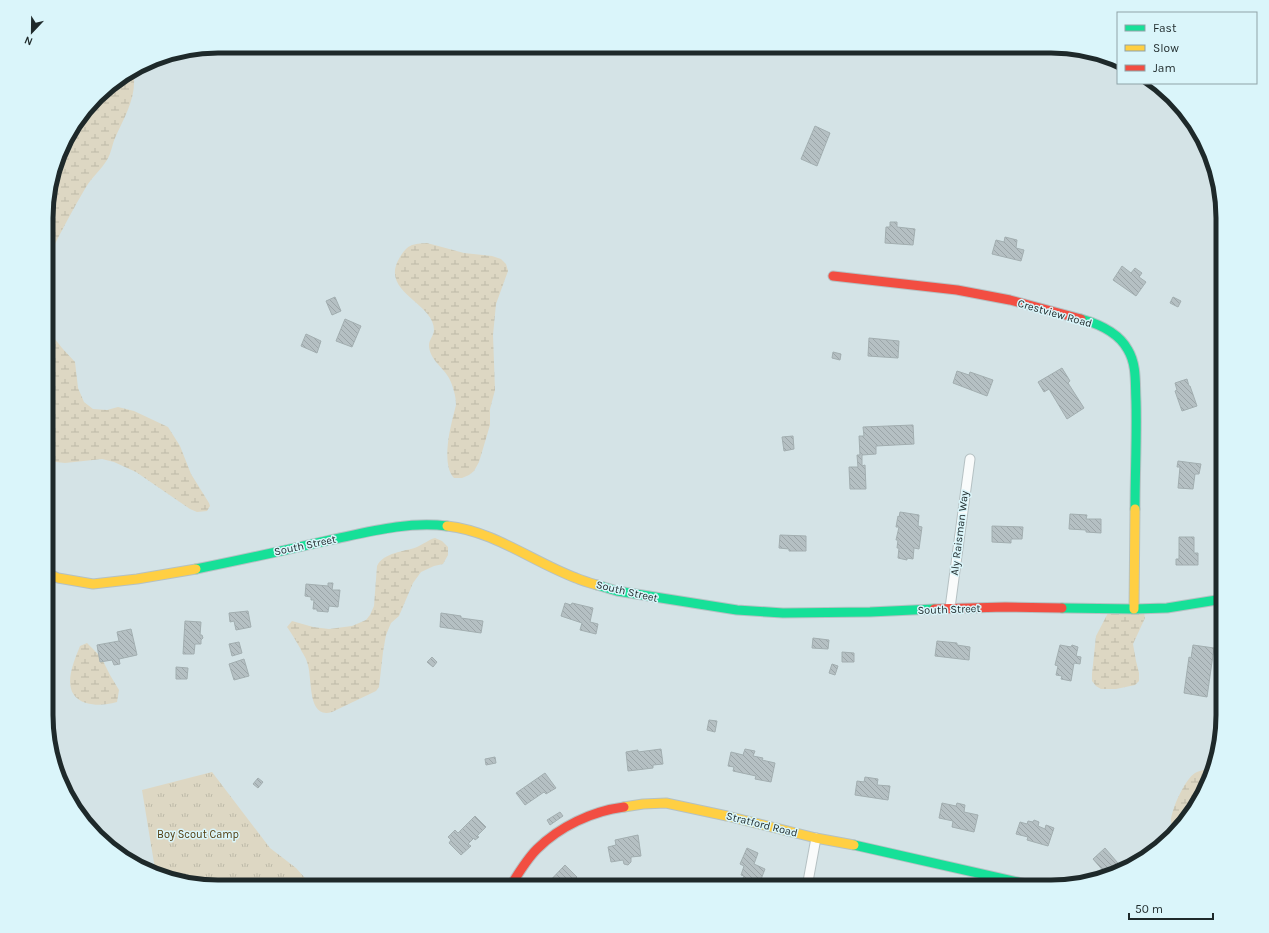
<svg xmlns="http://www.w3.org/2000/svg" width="1269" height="933" font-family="Karla,sans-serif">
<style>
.wetland{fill:url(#wetland-marsh)}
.park{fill:url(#park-tufts)}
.building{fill:url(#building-back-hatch);stroke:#a2aeb0}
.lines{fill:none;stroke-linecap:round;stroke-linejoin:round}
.street-casing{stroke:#b5c1c3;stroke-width:11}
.fast-casing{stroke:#b5c1c3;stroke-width:11}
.slow-casing{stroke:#b5c1c3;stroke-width:11}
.jam-casing{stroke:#b5c1c3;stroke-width:11}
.street{stroke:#f9fbfb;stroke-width:9}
.fast{stroke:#16e098;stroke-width:9}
.slow{stroke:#ffcf43;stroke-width:9}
.jam{stroke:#f24e42;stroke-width:9}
.labels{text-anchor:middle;stroke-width:3;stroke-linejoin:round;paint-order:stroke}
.street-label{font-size:11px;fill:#1e292a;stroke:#daf5fa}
.park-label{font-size:11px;fill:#523c0e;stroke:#daf5fa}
.rim{fill:none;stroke:#1e292a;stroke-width:5}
</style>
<defs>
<pattern id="wetland-marsh" width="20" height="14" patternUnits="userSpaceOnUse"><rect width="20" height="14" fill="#ddd7c3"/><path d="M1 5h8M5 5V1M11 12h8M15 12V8" fill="none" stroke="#bdb9a8"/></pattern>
<pattern id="park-tufts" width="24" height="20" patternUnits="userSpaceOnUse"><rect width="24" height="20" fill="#ddd7c3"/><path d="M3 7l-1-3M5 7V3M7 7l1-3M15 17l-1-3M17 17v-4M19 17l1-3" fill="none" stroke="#bdb9a8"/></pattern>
<pattern id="building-back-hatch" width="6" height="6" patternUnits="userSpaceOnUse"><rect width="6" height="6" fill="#b5c0c3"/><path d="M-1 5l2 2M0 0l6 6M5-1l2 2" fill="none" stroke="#9ba5a8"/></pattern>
</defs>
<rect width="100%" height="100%" fill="#d4e3e6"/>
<path class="wetland" d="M133 71C138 95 125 116 115 138 112 145 111 154 107 160 101 170 92 177 86 187 72 211 59 235 47 260V196L64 142 105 89Z
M427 243 464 253 492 256 501 259 506 264 508 271 496 304 493 335 495 390 490 409V425L479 462 474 471 469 475 462 478H454C442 466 449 432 453 417 454 413 455 409 456 405 456 396 453 386 449 378 443 367 429 359 429 345 429 340 434 335 434 330 434 302 378 292 400 257 408 244 413 244 427 243Z
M47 329 62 348 75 362 78 388 84 402 93 409 107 410 118 407 134 411 168 427 180 446 191 474 209 503 210 506 207 511 197 512 190 509 136 472 114 462 102 459 65 463 47 461Z
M435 538 442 541 448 547V555L443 564 434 566 421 572 413 583 399 616 391 623 386 635 383 652 379 687 376 691 332 712C306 720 313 676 307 662 306 657 302 653 300 648 296 641 292 634 287 627L292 621 313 627 329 629 352 626 366 620 370 615 374 606 377 566C384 552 404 552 417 547 424 544 428 540 435 538Z
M1108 613H1144L1145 618 1133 644 1136 661 1139 673V681L1135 685 1116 689H1101L1096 686 1092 681V674L1096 636Z
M87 643 101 657 110 675 119 690 117 702C105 705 97 706 86 703 59 694 73 664 80 646Z
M1207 769 1214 770 1187 820 1174 831C1173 828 1171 824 1171 821 1171 810 1185 779 1195 773 1198 771 1203 770 1207 769Z"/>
<path class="park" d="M212 772 270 848 296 868 313 887H207L156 875 142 790Z"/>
<path class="building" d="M815 126 830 133 817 166 801 159Z
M890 222H897V227L915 229 913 245 885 243 886 227H890Z
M1005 237 1017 240 1016 248 1024 250 1021 261 992 254 996 240 1004 242Z
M1122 266 1131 273 1135 268 1142 273 1139 277 1146 282 1136 296 1113 280Z
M335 297 341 311 332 315 326 301Z
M1173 297 1181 301 1178 307 1170 303Z
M345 319 361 326 352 347 336 341Z
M306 334 321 341 317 353 301 346Z
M869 338 899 341 898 358 868 356Z
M833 352 841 354 840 360 832 358Z
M1062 368 1070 381 1068 383 1084 408 1067 419 1049 389 1044 392 1038 382Z
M957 371 969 375 970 372 993 380 987 396 953 383Z
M1187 379 1189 386H1190L1197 406 1182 411 1175 391 1177 390 1175 383Z
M913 425 914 444 876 446V454L862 455V466L865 465 866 489H850L849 467H858L857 455H860L859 436H864L863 427Z
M793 436 794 449 784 451 782 437Z
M1178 461 1201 464 1199 474H1195L1193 489 1178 488 1180 467H1177Z
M900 512 919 515 918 526 922 527 919 549 914 548 913 559 907 558V560L898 558 899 548H897L898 540H896L899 527H896L898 516 899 517Z
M1070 514 1087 515 1086 519H1101V533L1086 532V530L1069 529Z
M992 526 1023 527 1022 539H1011V543L992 542Z
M780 535 806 536V551H789V549L779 548Z
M1179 537H1194V553H1198V565H1176V559H1179Z
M328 583H333L332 590H340L338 607 329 606 328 612 317 611V609H313L314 600H311V597L305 596 306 584 328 586Z
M565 603 571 605 572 603 593 608 590 622 598 624 596 634 580 630 582 623 561 616Z
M248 611 251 627 236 630 234 621 230 622 229 613Z
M441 613 461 616V618L483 621 481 633 440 627Z
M185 621 201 622 200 635H202L203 638 201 640V644H195L194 654H183Z
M131 629 137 655 119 659 120 664 114 665 112 660 100 662 97 645 119 641 117 632Z
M47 634 54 635 52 655H47Z
M813 638 829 640 828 649 812 648Z
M937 641 957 643V645L970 647 969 660 935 656Z
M239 642 242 653 232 656 229 644Z
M1060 645 1071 647 1072 645 1078 647 1076 656 1081 657 1080 664 1074 663 1071 681 1061 679 1062 676 1056 675 1058 666 1055 665Z
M1193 645 1214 648 1207 697 1184 693 1189 657 1191 658Z
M842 652 854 653V662H842Z
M432 657 437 662 433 667 427 662Z
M244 659 249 676 234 680 229 664Z
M832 664 838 666 835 675 829 673Z
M176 667 188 668 187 679H176Z
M709 720 717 721 715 732 707 730Z
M661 749 663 764 653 765V768L628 771 626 752 638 750V752Z
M745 749 755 751 753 756 763 758 762 760 775 763 771 782 755 779 756 776 733 771 734 767 728 766 731 752 743 755Z
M495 757 496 763 486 765 485 759Z
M545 773 556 788 546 794 544 792 525 805 516 793Z
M865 777 878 779 877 785 890 786 888 800 855 795 857 781 864 782Z
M258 778 263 782 258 788 253 784Z
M942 803 956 806 957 803 965 805 964 812 978 815 974 832 952 827 953 821 939 818Z
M560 812 563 816 550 825 547 820Z
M475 816 486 827 477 836 479 837 475 840 474 838 468 844 471 846 461 855 449 843 451 840 448 837 455 830 458 833Z
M1034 820 1039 822 1038 826 1045 829 1046 825 1054 828 1048 846 1027 840 1028 837 1016 834 1020 822 1027 824 1028 821 1033 822Z
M638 835 641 856 631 857V862L628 865 624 864 623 860 611 862 608 847 616 845 615 840Z
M747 848 758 853 754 864 765 869 758 887H734L736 880 741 882 744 876 741 875 744 866 740 864Z
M1105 848 1123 869 1121 871 1106 874 1093 859Z
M565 865 577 877 568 887H544Z"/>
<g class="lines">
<defs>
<path id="street" d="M950 608 970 459
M807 887 816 838"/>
<path id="fast" d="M1081 319C1099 324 1119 333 1128 350 1137 365 1135 384 1136 401 1137 437 1135 473 1135 509
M196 569C241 560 286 550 330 540 368 532 408 521 447 526
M597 585 617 591 737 610 783 613 870 612 934 609
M1062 608 1134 609 1167 608 1223 599
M854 845 1040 887"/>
<path id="slow" d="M447 526C494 531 533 562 576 578 583 581 590 583 597 585
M47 573 58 578 93 584 137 579 196 569
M1134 609 1135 509
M624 807 643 804 666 803 727 816 816 838 854 845"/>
<path id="jam" d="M833 276 957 290 1010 300 1081 319
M934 609 1005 607 1062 608
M510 887C518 874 526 860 537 849 559 827 592 811 624 807"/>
</defs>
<use href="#street" class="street-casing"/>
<use href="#fast" class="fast-casing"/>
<use href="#slow" class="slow-casing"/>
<use href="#jam" class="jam-casing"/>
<use href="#street" class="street"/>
<use href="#fast" class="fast"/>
<use href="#slow" class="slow"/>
<use href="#jam" class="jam"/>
</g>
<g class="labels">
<g class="street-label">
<text transform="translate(1055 313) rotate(16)" y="4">Crestview Road</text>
<text transform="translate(959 533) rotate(-83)" y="4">Aly Raisman Way</text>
<text transform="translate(305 545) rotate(-12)" y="4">South Street</text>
<text transform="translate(627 591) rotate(13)" y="4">South Street</text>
<text transform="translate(949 609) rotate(-2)" y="4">South Street</text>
<text transform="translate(762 824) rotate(14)" y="4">Stratford Road</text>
</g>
<g class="park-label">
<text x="198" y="838">Boy Scout Camp</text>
</g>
</g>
<path d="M0 0H1269V933H0ZM218 53H1051A165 165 0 0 1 1216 218V715A165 165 0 0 1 1051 880H218A165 165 0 0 1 53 715V218A165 165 0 0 1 218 53Z" fill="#daf5fa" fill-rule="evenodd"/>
<path class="rim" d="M218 53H1051A165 165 0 0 1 1216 218V715A165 165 0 0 1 1051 880H218A165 165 0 0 1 53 715V218A165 165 0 0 1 218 53Z"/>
<rect x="1117" y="12" width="140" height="72" fill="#daf5fa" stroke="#8fa3a7"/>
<rect x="1125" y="25" width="20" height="6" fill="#16e098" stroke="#8fa3a7"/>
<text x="1153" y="32" font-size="12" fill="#1e292a">Fast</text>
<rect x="1125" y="45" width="20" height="6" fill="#ffcf43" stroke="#8fa3a7"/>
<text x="1153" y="52" font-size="12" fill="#1e292a">Slow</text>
<rect x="1125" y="65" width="20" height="6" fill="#f24e42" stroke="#8fa3a7"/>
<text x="1153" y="72" font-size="12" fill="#1e292a">Jam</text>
<g transform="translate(32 32) rotate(202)" stroke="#daf5fa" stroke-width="3" paint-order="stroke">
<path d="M0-3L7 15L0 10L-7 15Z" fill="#1e292a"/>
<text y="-6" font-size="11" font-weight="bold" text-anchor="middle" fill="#1e292a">N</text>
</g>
<path d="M1129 913v6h84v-6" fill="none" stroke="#1e292a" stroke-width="2"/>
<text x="1135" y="913" font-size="12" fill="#1e292a" stroke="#daf5fa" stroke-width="3" paint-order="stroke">50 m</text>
</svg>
